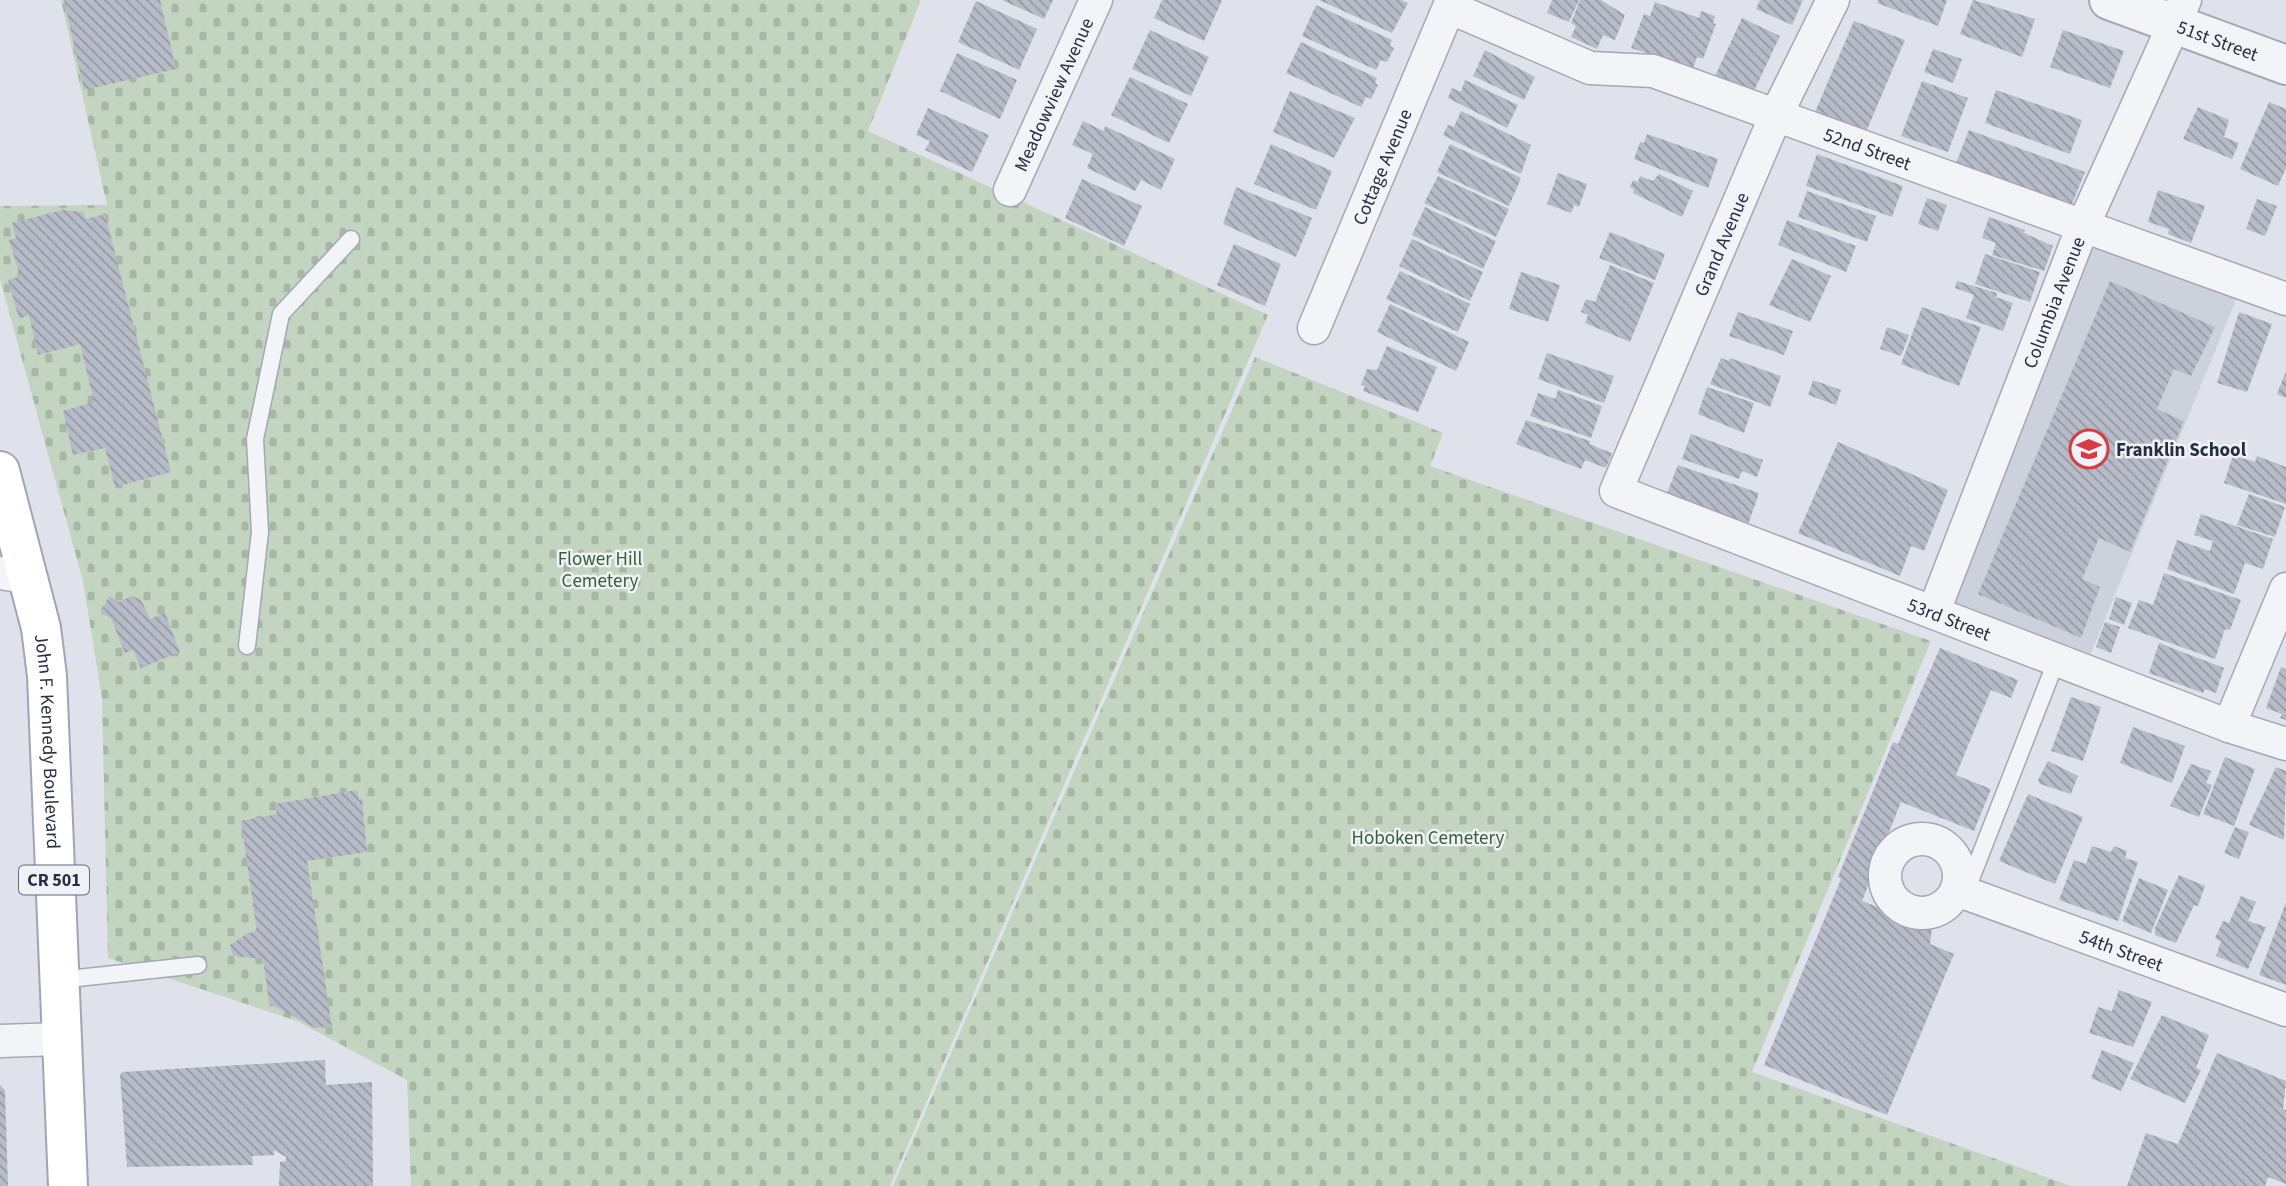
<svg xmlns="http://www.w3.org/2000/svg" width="2286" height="1186" font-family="'Source Sans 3',sans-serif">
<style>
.built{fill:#cdd1dc}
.cemetery{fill:url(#cemetery-stones)}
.building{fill:url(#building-back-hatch)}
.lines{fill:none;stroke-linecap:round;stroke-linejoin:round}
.service-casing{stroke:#a4a8b4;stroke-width:19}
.minor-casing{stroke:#a4a8b4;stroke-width:35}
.tertiary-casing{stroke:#a4a8b4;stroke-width:42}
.primary-casing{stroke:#9ea5b6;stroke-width:42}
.service{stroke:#f2f4f8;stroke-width:16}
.minor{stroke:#f2f4f8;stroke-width:32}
.tertiary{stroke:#f2f4f8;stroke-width:38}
.primary{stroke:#fff;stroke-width:38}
.labels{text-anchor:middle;stroke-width:5;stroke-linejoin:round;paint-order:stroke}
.shield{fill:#eff2f7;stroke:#636978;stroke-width:2}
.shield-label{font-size:18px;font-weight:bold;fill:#272e42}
.street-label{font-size:19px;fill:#272e42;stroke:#eff2f7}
.poi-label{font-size:19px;font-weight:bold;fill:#272e42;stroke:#eff2f7;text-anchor:start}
.park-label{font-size:19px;fill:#375f33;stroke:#eff2f7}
</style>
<defs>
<pattern id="cemetery-stones" width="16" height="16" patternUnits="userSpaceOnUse" patternTransform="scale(1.75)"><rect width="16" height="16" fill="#c3d4c0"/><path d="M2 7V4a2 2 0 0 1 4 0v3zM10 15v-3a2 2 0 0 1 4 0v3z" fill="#a8b6a6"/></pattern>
<pattern id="building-back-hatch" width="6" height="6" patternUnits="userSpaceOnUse" patternTransform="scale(1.75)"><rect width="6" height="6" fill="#b6bbc7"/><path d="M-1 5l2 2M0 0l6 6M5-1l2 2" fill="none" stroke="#9498a3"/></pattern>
</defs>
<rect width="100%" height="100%" fill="#dfe2ea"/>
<path class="built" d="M2087 233 2240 290 2087 663 1940 608Z"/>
<path class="cemetery" d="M61 0H921L868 131 1268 315 890 1186H411L407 1080 297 1021 108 958 102 698 83 581 0 279V206L107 205Z
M1255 357 1443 433 1430 466 1931 641 1752 1072 2071 1186H893Z"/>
<path class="building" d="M64 0H160L176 69 84 90Z
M1002 0H1053L1044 19Z
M1162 0H1222L1204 41 1154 18Z
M1319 0H1401L1408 3 1392 33Z
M1552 0H1579L1569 22 1547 13Z
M1580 0H1601L1625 15 1615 40 1603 35 1597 49 1571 37 1576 26 1571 23Z
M1760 0H1803L1792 25 1756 9Z
M1878 0H1947L1938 26 1877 3Z
M1973 0 2035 19 2022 57 1960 34Z
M976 1 1037 29 1019 70 958 42Z
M1655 2 1699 18 1701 11 1715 16 1713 23 1716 24 1703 59 1697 57 1693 68 1631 48 1644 14 1650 16Z
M1316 5 1392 40 1390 46 1394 48 1387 62 1381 60 1376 70 1302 36Z
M1742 18 1780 36 1754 91 1715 76Z
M1854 21 1905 40 1866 132 1815 112Z
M1150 30 1209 57 1191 96 1132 69Z
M2063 30 2124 51 2110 88 2050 67Z
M1301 42 1377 78 1375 83 1378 85 1371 99 1366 97 1361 107 1286 73Z
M1933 49 1962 59 1953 83 1924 72Z
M1485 50 1535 77 1524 100 1473 76Z
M957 53 1017 80 1000 119 940 91Z
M1130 77 1188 104 1169 143 1111 115Z
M1465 80 1518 105 1507 128 1448 98 1452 88 1461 92Z
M1922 81 1968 98 1948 152 1901 136Z
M1996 90 2082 120 2070 154 1985 123Z
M1290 91 1355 118 1334 158 1273 132Z
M2269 102 2286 109V168L2278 186 2240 169Z
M2198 107 2229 120 2224 137 2239 143 2232 159 2183 139Z
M928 108 989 135 972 172 925 150 930 141 916 135Z
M1461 111 1531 145 1521 174 1443 135 1448 125 1454 127Z
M1083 121 1104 131 1105 126 1175 159 1161 190 1141 180 1135 191 1087 168 1093 154 1072 145Z
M1969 130 2085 172 2072 204 1956 163Z
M1647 134 1718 159 1708 188 1634 159 1640 142 1644 143Z
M1271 144 1332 171 1316 210 1254 184Z
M1450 144 1521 178 1509 206 1437 172Z
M1817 154 1903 186 1892 217 1806 186Z
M1558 173 1587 184 1579 207 1574 205 1571 213 1547 204Z
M1659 174 1693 191 1682 217 1633 193 1634 189 1630 187 1633 180 1638 182 1640 176 1653 181Z
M1438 176 1509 209 1496 237 1424 203Z
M1082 179 1142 206 1124 246 1065 218Z
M1236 187 1312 218 1296 257 1223 224Z
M2158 190 2205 206 2191 243 2168 234 2169 229 2148 222Z
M1807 191 1876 216 1867 242 1798 217Z
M1927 198 1947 205 1938 231 1918 224Z
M2257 199 2277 206 2265 236 2246 229Z
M1425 207 1496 241 1483 269 1412 235Z
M63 210 83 212 86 219 105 214 171 472 115 487 105 448 73 455 63 411 94 402 80 344 38 355 29 315 19 319 8 280 20 276 9 240 16 238 12 223Z
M1989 217 2025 230 2024 233 2053 246 2044 271 1992 255 1996 243 1982 238Z
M1787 220 1856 246 1846 272 1778 245Z
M1610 232 1665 254 1655 280 1599 258Z
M1412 239 1483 272 1470 301 1399 266Z
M1234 244 1281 264 1265 306 1217 285Z
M1985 254 2040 272 2030 302 1975 284Z
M1792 259 1831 276 1810 322 1769 305Z
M1610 265 1654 283 1630 342 1585 323 1588 315 1581 312 1586 299 1595 302Z
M1400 271 1470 304 1458 332 1386 299Z
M1521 272 1560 285 1548 322 1509 309Z
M1957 281 1997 293 1996 297 2013 303 2003 331 1966 318 1974 295 1955 288Z
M2110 281 2215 327 2191 376 2174 369 2157 409 2184 421 2130 552 2099 538 2082 579 2100 587 2081 638 1978 594Z
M1390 304 1469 342 1456 371 1377 332Z
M1922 307 1981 327 1959 386 1901 364Z
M1738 312 1793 331 1784 355 1729 336Z
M2239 312 2272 324 2247 392 2217 383Z
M1887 327 1909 335 1901 356 1880 349Z
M1387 346 1437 367 1418 412 1363 391 1365 386 1361 385 1367 369 1377 370Z
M1547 353 1614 376 1604 403 1538 379Z
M1721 358 1729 361 1730 358 1781 376 1770 407 1710 384Z
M2286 371V398L2277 394Z
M1813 380 1841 390 1836 405 1808 395Z
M1707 387 1754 403 1744 433 1698 414Z
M1558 390 1602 406 1591 438 1530 416 1538 393 1555 399Z
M1526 420 1590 441 1589 444 1612 453 1606 468 1585 460 1581 469 1516 444Z
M1691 434 1763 460 1757 477 1742 471 1739 479 1682 459Z
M1838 442 1948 490 1924 551 1911 546 1900 576 1798 533Z
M2233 455 2255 462 2257 456 2286 467V504L2224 483Z
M1678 465 1759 493 1748 525 1670 497 1667 493Z
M2249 494 2285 507 2275 537 2237 525Z
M2201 514 2273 539 2263 569 2245 563 2234 594 2167 569 2177 540 2210 551 2213 541 2194 535Z
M2164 573 2241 600 2230 630 2225 629 2215 659 2128 628 2139 600 2153 605Z
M109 596 119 602 132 596 141 600 150 619 165 613 180 652 141 668 133 650 125 653 111 618 101 613Z
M2116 597 2132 603 2124 625 2109 619Z
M2105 622 2120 627 2111 653 2096 647Z
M2159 643 2224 668 2216 693 2205 689 2203 693 2149 673Z
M1940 648 2018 680 2011 698 1991 690 1956 775 1991 789 1974 831 1901 802 1862 901 1932 928 1930 944 1954 954 1887 1115 1764 1065 1841 879 1838 877 1893 742 1898 744Z
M2281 667 2286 669V720L2280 718 2282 714 2266 708Z
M2071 697 2101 707 2083 761 2051 751Z
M2133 727 2185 746 2172 783 2120 763Z
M2225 757 2255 769 2234 826 2203 814Z
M2048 761 2078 776 2071 794 2040 784 2038 780Z
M2191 764 2211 771 2206 783 2212 785 2199 817 2170 806Z
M2276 767 2286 771 2284 840 2249 825Z
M357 790 359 800 362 799 367 852 307 861 332 1027 315 1028 269 1003 263 959 233 956 230 945 248 933 257 932 241 821 277 814 275 804Z
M2028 794 2083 817 2055 884 1999 861Z
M2235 827 2249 832 2239 859 2224 853Z
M2092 846 2111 852 2114 846 2127 851 2125 858 2138 862 2118 921 2059 900 2074 860 2086 864Z
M2179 875 2205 886 2198 906 2194 905 2176 943 2155 935V928Z
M2139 878 2168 890 2151 933 2122 921Z
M2241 896 2256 902 2248 921 2266 927 2248 969 2216 956 2221 941 2215 938 2223 921 2229 923Z
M2286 902V985L2259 975Z
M2119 990 2152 1002 2133 1047 2089 1033 2098 1007 2112 1011Z
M2162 1015 2209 1035 2196 1068 2201 1070 2185 1103 2130 1079Z
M2102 1050 2134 1063 2121 1091 2091 1078Z
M2217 1053 2286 1081 2283 1109 2286 1110V1184L2268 1177 2265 1186H2127L2146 1133 2178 1144Z
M325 1060 326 1085 372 1082 373 1186H279L280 1162 286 1161V1157L274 1150V1155L252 1156 253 1165 127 1167 120 1075 122 1072Z
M0 1085 5 1090 8 1186H0Z"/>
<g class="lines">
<defs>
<path id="service" d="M247 646 260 532 255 439 281 314 351 239
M1965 894 2057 659
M59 980 198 965"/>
<g id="minor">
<path id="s1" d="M1833 0 1776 115 1616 491 2229 726 2286 744"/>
<path id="s2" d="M1010 190 1096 0"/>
<path id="s3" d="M1314 328 1449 7 1590 68 1653 71 2286 299"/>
<path d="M0 573 26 577"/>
<path id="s4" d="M1934 611 2083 226 2185 0"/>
<path d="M2229 726 2286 589"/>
<circle cx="1922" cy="876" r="37"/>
<path id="s5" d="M1957 890 2286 1010"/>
<path d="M0 1041 59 1039"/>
</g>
<g id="tertiary">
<path id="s6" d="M2109 0 2286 65"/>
</g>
<g id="primary">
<path id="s7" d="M0 471 41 628 47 676 68 1186"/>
</g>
</defs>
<use href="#service" class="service-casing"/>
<use href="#minor" class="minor-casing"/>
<use href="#tertiary" class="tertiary-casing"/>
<use href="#primary" class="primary-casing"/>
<use href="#service" class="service"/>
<use href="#minor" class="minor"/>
<use href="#tertiary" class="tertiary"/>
<use href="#primary" class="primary"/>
</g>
<defs>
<symbol id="school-ring" viewBox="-11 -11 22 22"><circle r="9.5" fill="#eff2f7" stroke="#d83c42" stroke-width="1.5"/><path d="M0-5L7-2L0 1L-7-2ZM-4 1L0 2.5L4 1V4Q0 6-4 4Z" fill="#d83c42"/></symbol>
</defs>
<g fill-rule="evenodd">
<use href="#school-ring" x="2067" y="427" width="44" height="44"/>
</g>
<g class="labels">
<rect class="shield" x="19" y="865.5" width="70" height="29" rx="5"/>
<g class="shield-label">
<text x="54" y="886">CR 501</text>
</g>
<g class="street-label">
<text dy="7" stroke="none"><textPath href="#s6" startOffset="116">51st Street</textPath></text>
<text dy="7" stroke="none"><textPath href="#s2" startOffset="105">Meadowview Avenue</textPath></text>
<text dy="7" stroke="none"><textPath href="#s3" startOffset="793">52nd Street</textPath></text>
<text dy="7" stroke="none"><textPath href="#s3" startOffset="175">Cottage Avenue</textPath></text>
<text transform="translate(1721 244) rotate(-67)" y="7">Grand Avenue</text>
<text dy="7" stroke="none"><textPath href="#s4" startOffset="331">Columbia Avenue</textPath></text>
<text dy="7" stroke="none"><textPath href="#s1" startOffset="894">53rd Street</textPath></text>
<text dy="7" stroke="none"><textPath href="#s7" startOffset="276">John F. Kennedy Boulevard</textPath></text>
<text dy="7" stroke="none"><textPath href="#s5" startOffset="175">54th Street</textPath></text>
</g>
<g class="poi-label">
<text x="2116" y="456">Franklin School</text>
</g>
<g class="park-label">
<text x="600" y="565">Flower Hill<tspan x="600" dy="22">Cemetery</tspan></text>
<text x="1428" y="844">Hoboken Cemetery</text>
</g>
</g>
</svg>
